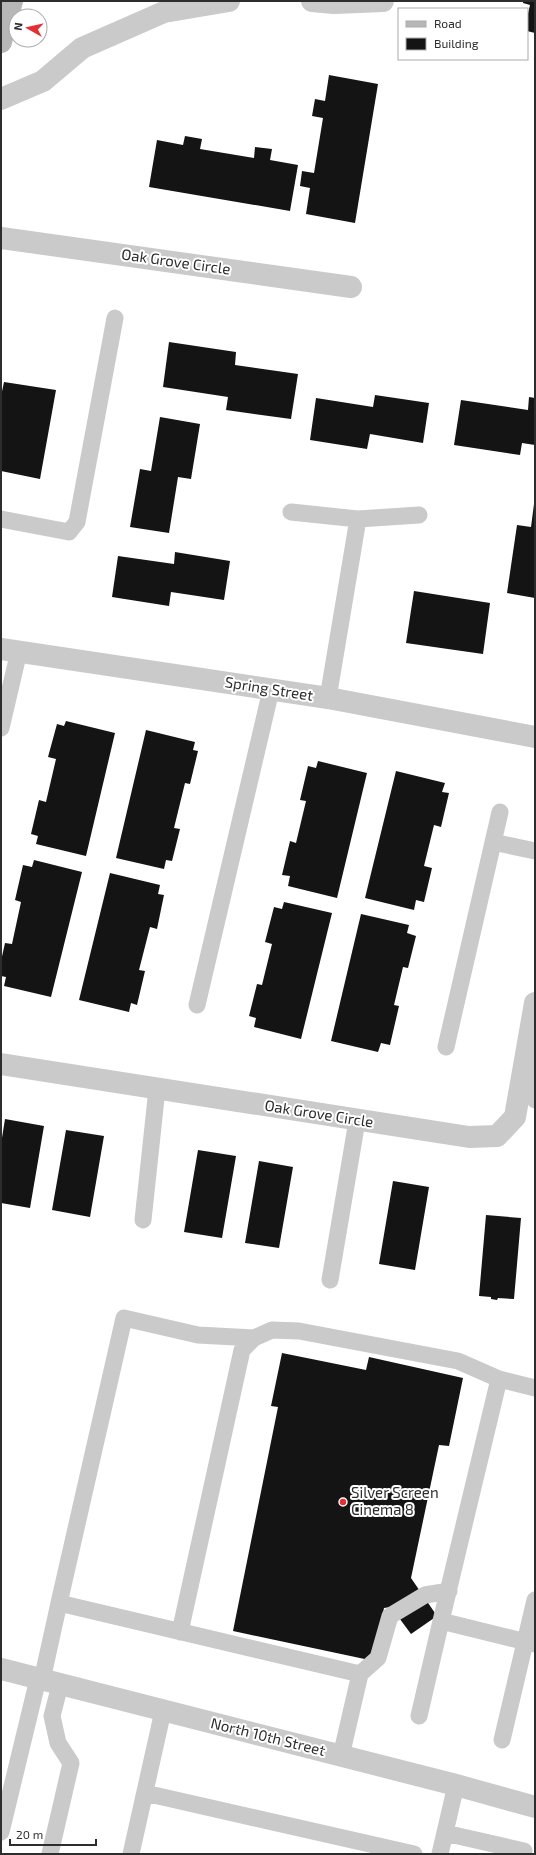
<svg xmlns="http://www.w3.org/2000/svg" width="536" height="1855" font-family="'Exo 2',sans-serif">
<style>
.building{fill:#141414}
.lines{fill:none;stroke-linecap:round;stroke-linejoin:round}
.lane{stroke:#cacaca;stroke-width:17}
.street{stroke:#cacaca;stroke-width:22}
.secondary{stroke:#b7b7b7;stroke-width:22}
.poi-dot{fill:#e43034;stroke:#fff;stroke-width:1.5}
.labels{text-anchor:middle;stroke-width:4;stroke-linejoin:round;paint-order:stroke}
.street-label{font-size:15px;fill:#2d2d2d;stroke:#fff}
.poi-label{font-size:15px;fill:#2d2d2d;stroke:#fff;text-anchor:start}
</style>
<rect width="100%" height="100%" fill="#fff"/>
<path class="building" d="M523 1H535V33L527 31V18L530 5 523 3Z
M329 75 378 84 355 223 306 214 310 188 300 186 302 171 314 173 323 118 312 116 315 99 325 101Z
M185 136 202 139 200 149 254 158 255 147 272 149 270 160 298 165 290 211 149 187 157 140 183 145Z
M169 342 236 352 235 365 298 374 291 419 226 410 228 397 163 387Z
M4 382 56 390 40 479 1 471V396Z
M375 395 429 403 423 443 370 434 367 449 310 440 316 398 373 407Z
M529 397 535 398V445L522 443 520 455 454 445 461 400 528 410Z
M160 417 200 424 191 479 178 477 169 533 130 527 140 469 151 471Z
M534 504H535V598L507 593 517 525 531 527Z
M175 552 230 561 224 600 171 592 169 606 112 597 118 556 174 564Z
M414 591 490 603 483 654 406 643Z
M66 721 115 733 86 856 36 844 38 836 31 834 39 800 46 802 56 759 48 757 57 724 64 726Z
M146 730 195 742 193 750 198 751 190 784 185 783 174 828 180 829 172 861 166 860 164 869 116 858Z
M318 761 367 773 337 898 288 886 290 876 282 875 290 841 296 843 306 801 300 800 308 766 316 768Z
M396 771 445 783 442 792 449 793 441 827 434 825 424 866 432 868 424 902 416 900 414 910 365 898Z
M34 860 82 872 51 997 4 986 6 977 1 976V961L5 943 12 944 21 902 15 900 23 865 32 867Z
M110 873 160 885 158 894 164 895 157 929 150 927 139 970 145 971 137 1005 131 1003 129 1012 79 1000Z
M284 902 332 913 301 1039 254 1027 256 1018 249 1016 257 984 262 985 272 944 265 942 274 907 282 909Z
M361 914 409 925 407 933 416 936 408 968 403 967 394 1005 399 1006 390 1045 381 1043 378 1052 331 1041Z
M5 1119 44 1126 30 1208 1 1203V1144Z
M66 1130 104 1136 90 1217 52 1210Z
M198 1150 236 1156 222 1238 184 1232Z
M259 1161 293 1167 279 1248 245 1243Z
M393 1181 429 1187 415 1270 379 1264Z
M486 1215 521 1218 514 1299 498 1298 497 1300 491 1299V1297L479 1296Z
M282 1353 366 1370 369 1357 463 1378 449 1446 439 1445 411 1578 437 1616 411 1634 391 1607 384 1608 374 1661 233 1631 278 1407 271 1406Z"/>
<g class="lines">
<path class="lane" d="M291 512 358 519 419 515
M1 519 69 532 77 522 115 318
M328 698 358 519
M1 728 19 651
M493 842 535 851
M197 1005 271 690
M446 1047 500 812
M529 1059 535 1100
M143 1220 157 1089
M330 1280 357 1121
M254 1338 198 1335 124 1318 59 1603 360 1674 341 1756
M535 1388 499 1379 441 1621 535 1644
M180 1632 242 1350 254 1338 272 1330 299 1331 458 1361 499 1379
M360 1674 378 1658 390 1616 425 1595 449 1591
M42 1680 59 1603
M419 1716 441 1621
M502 1740 535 1600
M145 1793 414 1854
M1 1832 38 1679
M445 1833 524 1851 523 1854
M50 1854 71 1763 58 1743 52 1716 60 1685
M131 1854 163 1711
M440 1854 456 1785"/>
<path class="street" d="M312 1 334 3 383 1
M1 99 43 81 82 48 164 12 229 1
M1 238 351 287
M1 649 328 698 535 737
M1 1064 469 1137 497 1136 515 1117 535 1003
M1 1669 456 1785 535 1807"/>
<path class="secondary" d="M1 42 12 1"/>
</g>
<circle class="poi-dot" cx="343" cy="1502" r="4"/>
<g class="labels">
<g class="street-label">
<text transform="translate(176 262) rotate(8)" y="5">Oak Grove Circle</text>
<text transform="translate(269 689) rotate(9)" y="5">Spring Street</text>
<text transform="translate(319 1114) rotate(9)" y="5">Oak Grove Circle</text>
<text transform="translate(268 1737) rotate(14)" y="5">North 10th Street</text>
</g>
<g class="poi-label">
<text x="351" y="1498">Silver Screen<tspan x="351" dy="17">Cinema 8</tspan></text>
</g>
</g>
<rect width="536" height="1855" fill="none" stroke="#2d2d2d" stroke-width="4"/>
<rect x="398" y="8" width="130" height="52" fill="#ffffff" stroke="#ababab"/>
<rect x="406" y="21" width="20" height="6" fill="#b7b7b7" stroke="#ababab"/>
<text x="434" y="28" font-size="12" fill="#2d2d2d">Road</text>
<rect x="406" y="38" width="20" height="12" fill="#141414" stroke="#ababab"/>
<text x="434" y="48" font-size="12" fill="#2d2d2d">Building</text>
<g transform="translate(28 28) rotate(278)"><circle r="19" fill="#ffffff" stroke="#ababab"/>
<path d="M0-3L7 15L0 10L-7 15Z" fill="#e43034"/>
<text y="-6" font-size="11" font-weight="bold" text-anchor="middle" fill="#2d2d2d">N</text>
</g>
<path d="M10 1839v6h86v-6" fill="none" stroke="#2d2d2d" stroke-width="2"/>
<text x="16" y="1839" font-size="12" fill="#2d2d2d" stroke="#ffffff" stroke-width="3" paint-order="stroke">20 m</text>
</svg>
